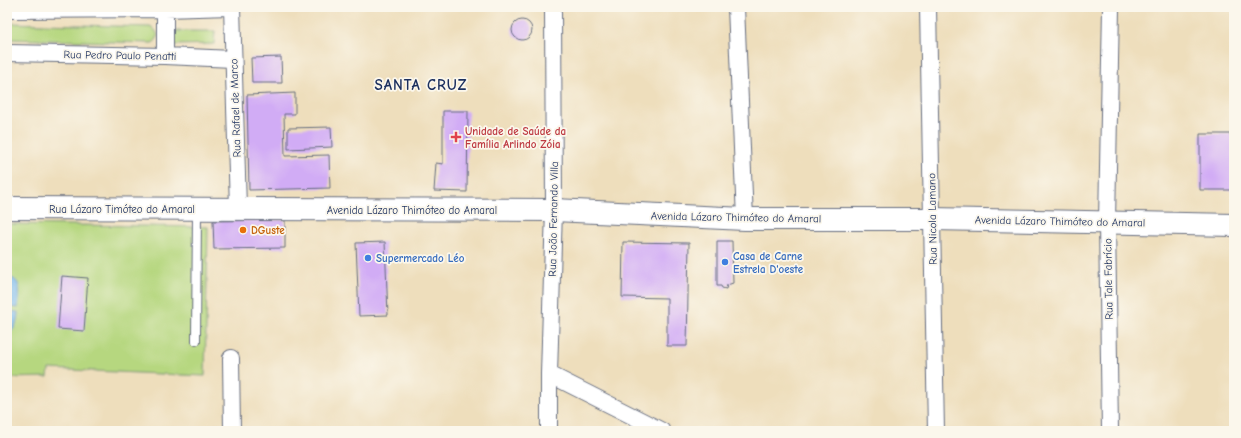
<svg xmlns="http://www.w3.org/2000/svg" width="1241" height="438" font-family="'Comic Neue',sans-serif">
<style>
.green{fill:#b6d77f;stroke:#68836e}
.water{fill:#7abaee;stroke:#4a74a6}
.building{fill:#d1acf5}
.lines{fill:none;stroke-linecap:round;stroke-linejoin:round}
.service-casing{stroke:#656c7f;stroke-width:10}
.minor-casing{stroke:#656c7f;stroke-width:18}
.secondary-casing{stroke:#656c7f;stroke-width:24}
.service{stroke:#fff;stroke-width:8}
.minor{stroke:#fff;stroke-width:16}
.secondary{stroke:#fff;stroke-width:22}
.health-dot{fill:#e0444e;stroke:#fbf7ec;stroke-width:1.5}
.food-dot{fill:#e8710a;stroke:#fbf7ec;stroke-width:1.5}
.shop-dot{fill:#3f7fe0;stroke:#fbf7ec;stroke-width:1.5}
.labels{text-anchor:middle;stroke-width:3.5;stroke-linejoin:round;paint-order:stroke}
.street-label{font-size:11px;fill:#1b2f5e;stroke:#fbf7ec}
.health-label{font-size:11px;font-weight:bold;fill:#be3a42;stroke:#fbf7ec;text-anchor:start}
.food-label{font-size:11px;font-weight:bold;fill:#c56008;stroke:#fbf7ec;text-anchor:start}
.shop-label{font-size:11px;font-weight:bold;fill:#366cbe;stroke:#fbf7ec;text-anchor:start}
.district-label{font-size:15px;font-weight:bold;letter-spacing:1px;fill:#1b2f5e;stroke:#fbf7ec}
</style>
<rect width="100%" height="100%" fill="#fbf7ec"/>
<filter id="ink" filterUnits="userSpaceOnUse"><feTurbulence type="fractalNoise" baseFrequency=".025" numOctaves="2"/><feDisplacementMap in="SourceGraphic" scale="8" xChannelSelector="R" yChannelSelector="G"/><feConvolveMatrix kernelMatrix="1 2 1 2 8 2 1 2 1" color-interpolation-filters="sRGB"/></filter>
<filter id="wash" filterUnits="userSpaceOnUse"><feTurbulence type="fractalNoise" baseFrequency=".012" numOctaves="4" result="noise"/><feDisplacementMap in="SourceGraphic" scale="16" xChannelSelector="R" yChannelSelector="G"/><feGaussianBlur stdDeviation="0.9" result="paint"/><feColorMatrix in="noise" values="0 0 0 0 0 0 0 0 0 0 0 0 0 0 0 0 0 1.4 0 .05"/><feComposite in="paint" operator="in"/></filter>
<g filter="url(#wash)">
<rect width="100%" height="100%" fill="#eedebc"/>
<path class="green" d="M7 23 150 27C158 30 161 39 152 43L7 39Z
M174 31H215L214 44 174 45Z
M7 224 208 227 205 376 49 369 48 377 7 378Z"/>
<path class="water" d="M7 277C24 279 19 295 18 308L9 307V302L7 300Z
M8 311 18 312C18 322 15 329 7 336Z"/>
<g id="blocks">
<path class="building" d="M512 30a10 10 0 1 1 20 0a10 10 0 1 1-20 0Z
M281 57 282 83H252L251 58Z
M295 93V114H284L285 156 329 155 330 188 249 190 247 95Z
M443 111H468L467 192 434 191 436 163 443 164Z
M331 127 332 147 288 149V128Z
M1200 134H1234V190H1200Z
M285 220V248L214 249 213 221Z
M717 241H732L733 283 727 285 726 289 722 288 721 286H717Z
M385 242 388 315 359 316 356 243Z
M623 242 689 243 687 346H667V298L622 297Z
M62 276 88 278 84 331 58 329Z"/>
</g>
</g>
<g filter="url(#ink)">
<use href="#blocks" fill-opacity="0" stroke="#656c7f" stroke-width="1"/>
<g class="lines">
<defs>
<path id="service" d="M196 341 197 210"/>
<path id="minor" d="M232 7 238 208
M736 7 745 219
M928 7 936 431
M165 9V56
M7 10 165 9 230 7
M7 53 165 56 233 59
M231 358 232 431
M549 374 662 431
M549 431V374L554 210 553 7
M1110 431 1107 222 1111 7"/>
<path id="secondary" d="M7 208 554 210 745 219H932L1234 225"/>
</defs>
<use href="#service" class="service-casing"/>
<use href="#minor" class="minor-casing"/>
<use href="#secondary" class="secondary-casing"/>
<use href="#service" class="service"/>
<use href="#minor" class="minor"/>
<use href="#secondary" class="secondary"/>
</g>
</g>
<path class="health-dot" d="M454 131h4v4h4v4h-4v4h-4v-4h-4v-4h4z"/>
<circle class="food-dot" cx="243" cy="230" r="4"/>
<g class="shop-dot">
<circle cx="368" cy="258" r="4"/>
<circle cx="725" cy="262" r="4"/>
</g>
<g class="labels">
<g class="street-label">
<text transform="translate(120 55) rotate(1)" y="4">Rua Pedro Paulo Penatti</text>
<text transform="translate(235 108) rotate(-92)" y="4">Rua Rafael de Marco</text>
<text x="122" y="213">Rua Lázaro Timóteo do Amaral</text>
<text x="412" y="214">Avenida Lázaro Thimóteo do Amaral</text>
<text transform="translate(736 217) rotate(1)" y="4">Avenida Lázaro Thimóteo do Amaral</text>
<text transform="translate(553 219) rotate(-89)" y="4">Rua João Fernando Villa</text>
<text transform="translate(932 219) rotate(-91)" y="4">Rua Nicola Lamano</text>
<text transform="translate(1060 221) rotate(1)" y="4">Avenida Lázaro Thimóteo do Amaral</text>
<text transform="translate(1108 279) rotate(-91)" y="4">Rua Tale Fabrício</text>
</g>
<g class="health-label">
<text x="465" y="135">Unidade de Saúde da<tspan x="465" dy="13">Família Arlindo Zóia</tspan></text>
</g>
<g class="food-label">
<text x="251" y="234">DGuste</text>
</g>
<g class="shop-label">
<text x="733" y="260">Casa de Carne<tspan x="733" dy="13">Estrela D'oeste</tspan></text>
<text x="376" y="262">Supermercado Léo</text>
</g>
<g class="district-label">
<text x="421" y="90">SANTA CRUZ</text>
</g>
</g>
<rect width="1241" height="438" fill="none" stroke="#fbf7ec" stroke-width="24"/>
</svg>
